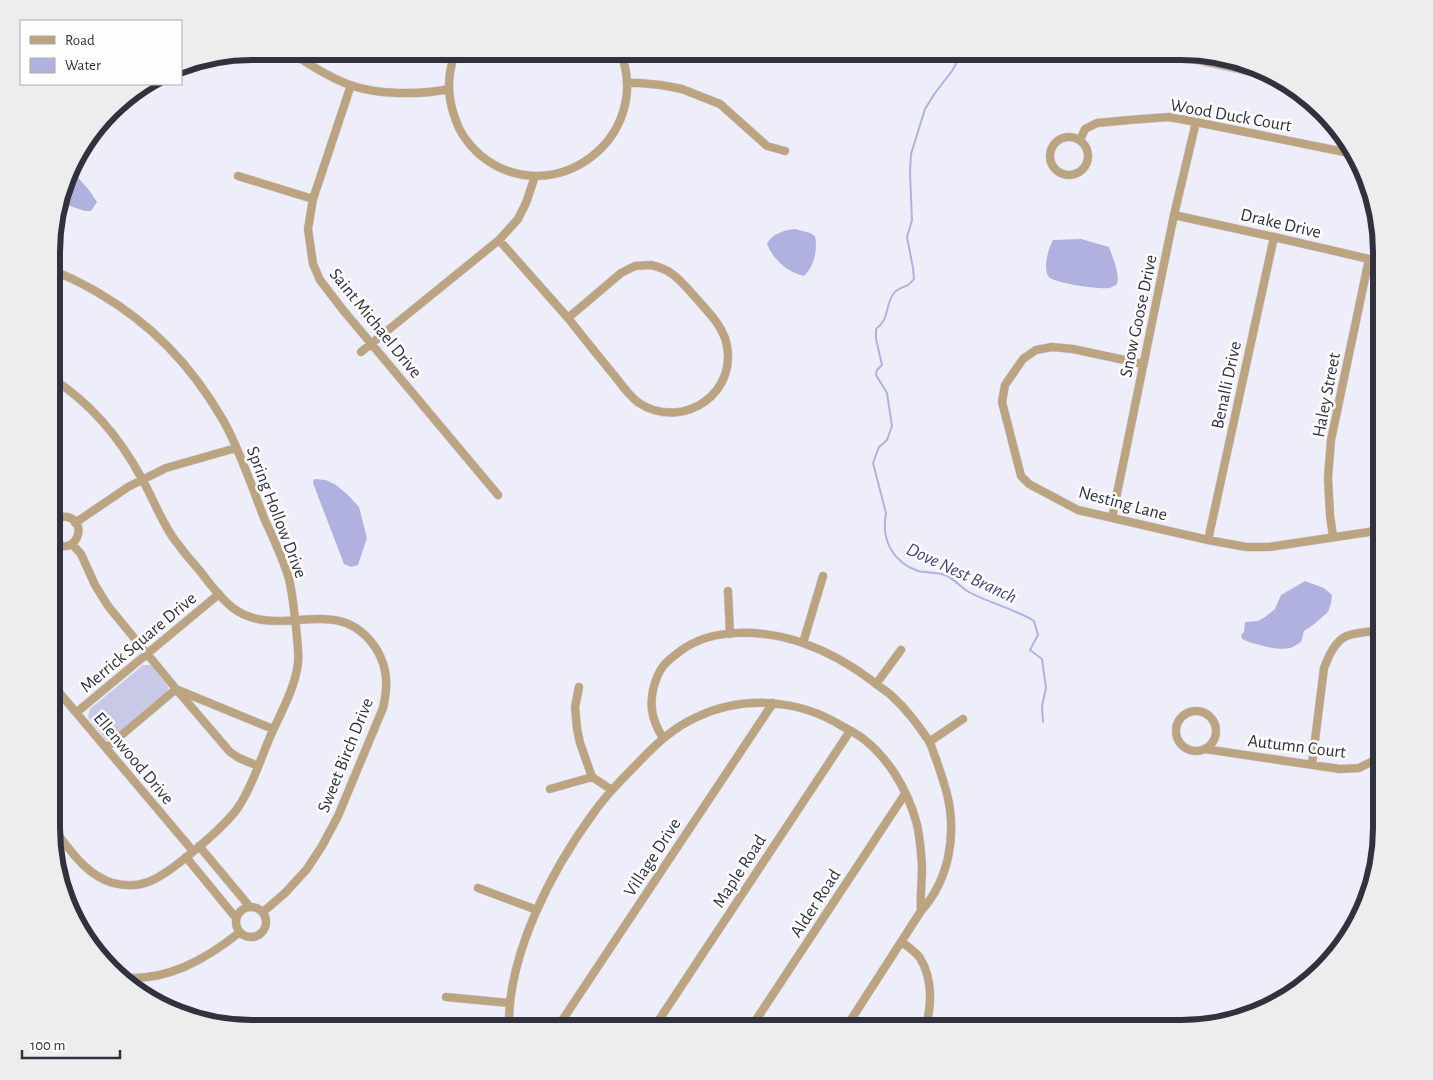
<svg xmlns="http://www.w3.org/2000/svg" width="1433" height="1080" font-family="'Alegreya Sans',sans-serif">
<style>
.green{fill:#c8c8e7}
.water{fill:#b1b1e0}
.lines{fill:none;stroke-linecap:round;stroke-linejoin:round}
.stream{stroke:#b1b1e0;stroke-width:2}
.minor-casing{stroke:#ccccd9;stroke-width:9}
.tertiary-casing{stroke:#ccccd9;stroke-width:11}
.minor{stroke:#bca480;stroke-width:8}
.tertiary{stroke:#bca480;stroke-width:9}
.labels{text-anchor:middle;stroke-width:5;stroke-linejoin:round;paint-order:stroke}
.street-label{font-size:18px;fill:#32323f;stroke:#fdfdfd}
.water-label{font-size:19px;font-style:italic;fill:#49447f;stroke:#fdfdfd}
.rim{fill:none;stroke:#32323f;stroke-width:6}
</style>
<rect width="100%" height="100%" fill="#eeeefb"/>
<path class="green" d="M143 665H151L168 687 167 694 113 740H106L88 717 90 709Z"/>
<path class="water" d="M72 171 89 190 97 202 91 211H85L61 203Z
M795 229 810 233 815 236C818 248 814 268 804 276 788 273 773 259 767 244 771 234 785 230 795 229Z
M1081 239 1109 247C1112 256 1122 278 1116 285 1116 285 1110 288 1110 288 1101 290 1054 283 1049 277 1042 269 1049 247 1053 240Z
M314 479 326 480 336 485 348 495 359 507 367 538 358 565 351 567 344 564 313 483Z
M1305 581 1324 588 1332 595 1331 603 1328 612 1313 625 1304 631 1301 642C1297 644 1293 647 1290 648 1278 651 1253 644 1242 639L1241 635 1244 632 1245 622 1258 621 1265 617 1275 609 1281 595Z"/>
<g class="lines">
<path class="stream" d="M963 52 952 71 935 93 925 109 911 154 910 173 912 220 907 237 913 268 914 279C912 281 910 284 908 285 903 288 898 288 894 293 885 304 890 319 876 329V339L882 365 877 370 876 375 887 393 892 426 887 440 879 447 873 463 886 513C881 539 892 562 918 571 927 573 937 572 945 575 953 578 960 586 967 591 988 603 1013 608 1034 621L1038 635 1030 650 1042 659 1046 688 1042 706 1043 722"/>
<defs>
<path id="minor" d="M289 51C308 64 328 77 350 85 378 95 420 95 449 89
M456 51C447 73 447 96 455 118 459 132 469 145 480 155 552 214 655 138 620 51
M627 83H639L661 85 682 89 720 104 767 146 785 151
M351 85 313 199 308 229 313 264 320 280 343 310 498 495
M1050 156a19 19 0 1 1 38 0a19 19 0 1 1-38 0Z
M1080 140 1085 129 1097 123 1129 120 1169 117 1196 122 1354 154
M238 176 313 199
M1174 215 1274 237 1382 262
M499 240 568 318
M651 265C674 270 681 282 696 298 707 311 719 322 725 338 742 391 684 432 639 403 629 396 621 384 614 375 598 356 583 337 568 318L621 273 635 266Z
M361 352 499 240 518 219 526 203 535 176
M1143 364 1073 349 1052 347 1036 350 1023 359 1005 385 1002 402 1021 476 1029 484 1078 510 1208 540 1246 547H1269L1382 530
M53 379C92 404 120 438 142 479 153 498 161 521 174 539 182 550 191 561 200 571 210 584 220 598 233 608 280 643 339 589 377 650 388 669 388 687 383 708L338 816 322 846 307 869 285 893 263 912
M1112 518 1174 215 1196 122
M75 523 128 487 166 468 236 448
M1333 537 1330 515 1328 478 1331 440 1369 259
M1208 540 1274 237
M52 541C75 560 90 522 67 517 61 516 56 518 52 523
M72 544 81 554 95 585 108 606 176 689 230 752 239 758 258 766
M728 591 730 634
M803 643 823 576
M52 684 193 851
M876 684 901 650
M579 687 575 707 577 729 580 743 592 777 612 790
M178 690 273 729
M1176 731a20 20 0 1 1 40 0a20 20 0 1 1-40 0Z
M77 712 219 594
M663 738C651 719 648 702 656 680 661 666 667 661 679 652 712 626 765 630 803 643 829 652 853 666 875 683 881 688 888 692 893 697 906 709 919 726 929 741 932 746 933 753 936 759 940 771 944 782 947 794 957 835 949 880 921 911
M929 742 963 719
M106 748 176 689
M1205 749 1340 769 1359 768 1381 757
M1312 764 1324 668C1328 658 1333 645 1343 638 1351 632 1371 632 1381 630
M550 789 592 777
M52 827C69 848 85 875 113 883 124 886 137 886 148 882 169 875 227 825 239 806 253 785 260 760 270 737 280 714 295 689 298 663 299 651 297 639 296 627 294 612 293 595 289 579 283 558 273 538 264 518 252 487 239 448 223 420 191 365 152 324 97 292 83 284 68 276 53 271
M199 846 250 907
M186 857 236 918
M478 888 537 910
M236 922a15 15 0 1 1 30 0a15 15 0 1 1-30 0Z
M902 942C908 947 916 952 920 958 933 979 932 1006 925 1029
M118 977C165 983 205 960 240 932
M446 997 509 1003
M509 1028C507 955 552 869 595 811 607 794 621 780 635 766 654 746 672 728 697 717 743 695 798 699 842 726 848 729 855 733 861 737 888 757 907 789 916 821 920 835 921 851 922 866 922 881 920 896 921 911L845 1029
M557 1028 773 703
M653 1029 850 731
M750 1029 905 794"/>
<path id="tertiary" d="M1181 52 1197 59 1271 75"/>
</defs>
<use href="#minor" class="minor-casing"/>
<use href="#tertiary" class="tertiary-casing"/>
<use href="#minor" class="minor"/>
<use href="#tertiary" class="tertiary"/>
</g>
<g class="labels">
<g class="street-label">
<text transform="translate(1231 115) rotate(10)" y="6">Wood Duck Court</text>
<text transform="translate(1281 223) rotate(13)" y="6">Drake Drive</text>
<text transform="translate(1138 316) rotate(-78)" y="6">Snow Goose Drive</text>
<text transform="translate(376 323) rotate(51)" y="6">Saint Michael Drive</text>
<text transform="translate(1226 385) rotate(-78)" y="6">Benalli Drive</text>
<text transform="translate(1326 395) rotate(-79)" y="6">Haley Street</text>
<text transform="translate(1123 503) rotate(15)" y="6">Nesting Lane</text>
<text transform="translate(277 512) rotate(69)" y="6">Spring Hollow Drive</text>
<text transform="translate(138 642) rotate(-40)" y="6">Merrick Square Drive</text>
<text transform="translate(1297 746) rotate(7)" y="6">Autumn Court</text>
<text transform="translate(345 755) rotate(-68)" y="6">Sweet Birch Drive</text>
<text transform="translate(134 758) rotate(50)" y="6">Ellenwood Drive</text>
<text transform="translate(652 857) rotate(-57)" y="6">Village Drive</text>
<text transform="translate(739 871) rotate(-57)" y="6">Maple Road</text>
<text transform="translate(815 903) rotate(-57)" y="6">Alder Road</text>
</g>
<g class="water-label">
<text transform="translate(962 572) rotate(25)" y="7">Dove Nest Branch</text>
</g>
</g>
<path d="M0 0H1433V1080H0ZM252 60H1181A192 192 0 0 1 1373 252V828A192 192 0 0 1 1181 1020H252A192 192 0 0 1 60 828V252A192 192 0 0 1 252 60Z" fill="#ededee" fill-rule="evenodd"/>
<path class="rim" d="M252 60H1181A192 192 0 0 1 1373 252V828A192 192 0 0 1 1181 1020H252A192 192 0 0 1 60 828V252A192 192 0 0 1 252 60Z"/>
<rect x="20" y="20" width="162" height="65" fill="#fdfdfd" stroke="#acacb1"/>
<rect x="30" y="36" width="25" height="8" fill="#bca480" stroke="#acacb1"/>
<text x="65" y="45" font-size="15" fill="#32323f">Road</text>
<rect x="30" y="58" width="25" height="15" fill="#b1b1e0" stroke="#acacb1"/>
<text x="65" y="70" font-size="15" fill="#32323f">Water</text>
<path d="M22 1050v8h98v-8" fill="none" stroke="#32323f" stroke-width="2.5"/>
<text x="30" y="1050" font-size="15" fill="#32323f" stroke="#fdfdfd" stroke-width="4" paint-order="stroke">100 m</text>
</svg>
